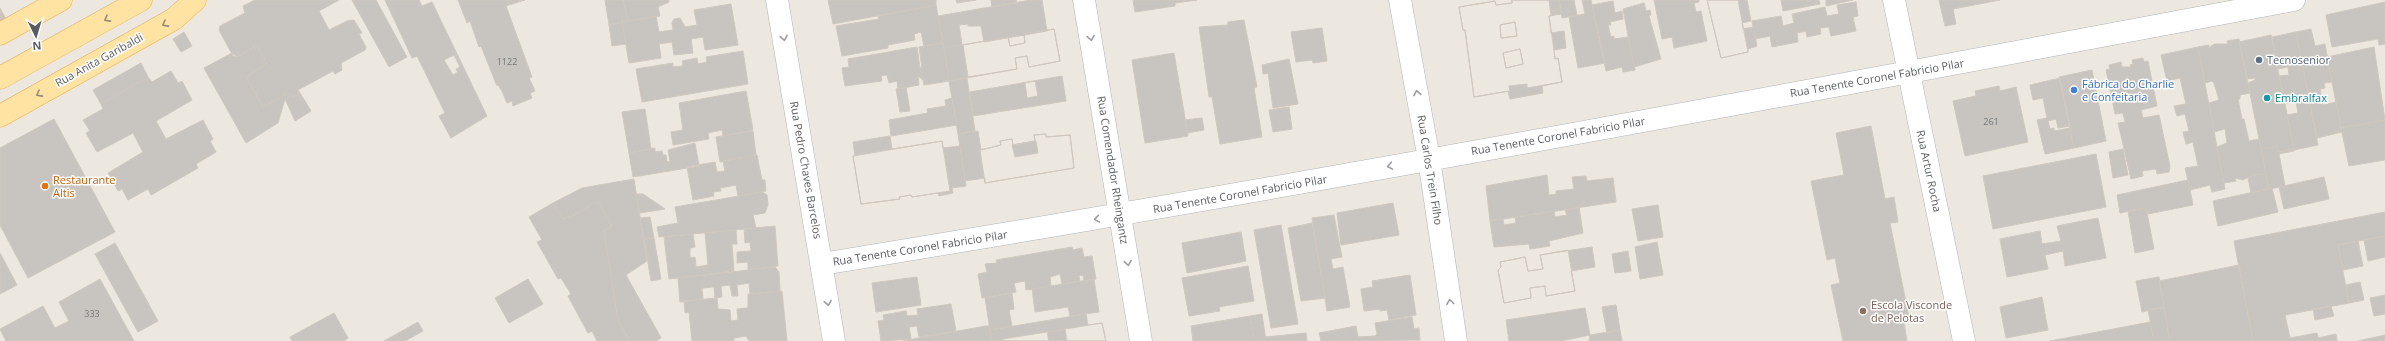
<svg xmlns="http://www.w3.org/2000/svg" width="2385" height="341" font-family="'Open Sans',sans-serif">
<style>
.building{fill:#c8c4bf;stroke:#d0c8be;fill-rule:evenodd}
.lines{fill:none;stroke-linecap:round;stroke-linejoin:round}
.minor-casing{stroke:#b0b4b7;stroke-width:23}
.major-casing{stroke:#efaf55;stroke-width:23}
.minor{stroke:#fff;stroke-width:22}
.major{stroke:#fee3a2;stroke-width:22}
.oneway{stroke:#928c78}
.oneway2{stroke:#9b9ea0}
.service-dot{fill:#5c6f8a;stroke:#fff;stroke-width:1.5}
.shop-dot{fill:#3f7fe0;stroke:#fff;stroke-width:1.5}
.culture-dot{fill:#0f9aa8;stroke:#fff;stroke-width:1.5}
.food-dot{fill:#e8710a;stroke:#fff;stroke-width:1.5}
.education-dot{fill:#8d6e63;stroke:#fff;stroke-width:1.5}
.labels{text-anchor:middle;stroke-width:3;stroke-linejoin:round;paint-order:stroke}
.number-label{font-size:9px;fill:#747778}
.street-label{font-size:11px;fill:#585d61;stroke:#fff}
.service-label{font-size:11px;fill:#4e5e75;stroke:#fff;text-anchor:start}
.shop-label{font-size:11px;fill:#366cbe;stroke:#fff;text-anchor:start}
.culture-label{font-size:11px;fill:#0d838f;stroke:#fff;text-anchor:start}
.food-label{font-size:11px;fill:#c56008;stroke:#fff;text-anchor:start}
.education-label{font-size:11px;fill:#785e54;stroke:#fff;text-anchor:start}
</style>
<rect width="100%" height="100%" fill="#ece7df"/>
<path class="building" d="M255 0H339L319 11 329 30 347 21 354 20 362 33 359 34 366 47 365 50 341 63 342 70 335 74 333 71 298 90 300 93 293 97 288 93 263 107 246 77 267 63 257 45 237 57 233 56 219 30 220 26 245 13 243 6Z
M352 0H376L407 57 389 67Z
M385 0H419L422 6 432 2 487 116 451 138 439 116 445 113 417 56 412 58Z
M458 0H507L509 5 506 6 532 77 529 78 535 91 530 93 532 98 513 106 512 101 507 103 502 91 498 85 497 86 481 46 479 47 470 21 467 23Z
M507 0H525L509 5Z
M605 0H623L628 21 609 25Z
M623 0H669V2L658 7 660 16 628 21Z
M828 0H936V5L833 24Z
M956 0H976L957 3Z
M991 0H1016L1017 3 992 7Z
M1031 0H1042L1047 31 984 42 981 26H968V24L959 25 962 45 944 48 938 16Z
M1133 0H1197L1175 3V6L1135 12Z
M1512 0H1559L1561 14 1549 16 1551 33 1564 31 1566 48 1554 50 1555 59 1558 58 1562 82 1542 86 1543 93 1510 99 1508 91 1474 97 1465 30H1463L1459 7 1495 1 1496 5 1512 3ZM1515 22 1517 36 1501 38 1500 25ZM1520 49 1523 64 1506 68 1503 53Z
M1512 0H1549L1551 16H1549L1554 50 1555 59 1558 58 1562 82 1527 88V84L1509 86 1510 91 1474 97 1465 30H1463L1459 7 1495 1 1496 5 1512 3ZM1515 22 1517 36 1501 38 1500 25ZM1520 49 1523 64 1506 68 1503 53Z
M1559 0H1574L1577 15 1562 18Z
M1582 0H1591L1605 63 1578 68 1569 17 1585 14Z
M1654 0H1699V2L1694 3 1696 12 1701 11 1707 41 1674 48 1672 37 1662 39Z
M1707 0H1738L1748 52 1721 58Z
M1707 0H1747L1751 21 1742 23 1743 29 1753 27 1757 46 1748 49V52L1721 58Z
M1781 0H1819L1820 4 1783 11Z
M1826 0H1853L1826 6Z
M1939 0H2000L1953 9 1956 24 1945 26Z
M1613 1 1615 13 1622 11 1623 19 1610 22 1611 25H1608L1611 37 1614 36V39L1628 37 1635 70 1623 72 1622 67 1606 71 1592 5Z
M1856 2 1858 16 1853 17 1856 31 1831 36 1829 27 1820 28 1821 34 1807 37 1806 31 1797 33 1798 42 1772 47 1770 36 1755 39 1752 21 1781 16 1783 26 1794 23 1792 14 1825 7 1827 16 1839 14 1837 5Z
M2385 2V44L2379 45 2378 39 2332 47 2326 15Z
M1644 3 1646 11 1650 10 1651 15 1649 16 1661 59 1634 67 1623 9Z
M731 4 738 45 705 50 703 37 691 39 693 53 674 55 672 42 659 44 661 58 629 63 622 22 656 16 659 32 673 30 672 23 674 19 680 18 685 27 697 25 694 10Z
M936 5 943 43 924 46 921 32 914 34 915 40 888 45V48L842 56 836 26 879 19 878 16Z
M0 8 6 19 0 22Z
M1244 20 1257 87 1254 88 1262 137 1220 144 1212 97H1209L1199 27 1228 25V22Z
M622 22 626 44 612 46 609 25Z
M1322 28 1327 61 1313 63 1312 60 1296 62 1291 32Z
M1054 29 1060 61 1029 67 1027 56 1015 58 1017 69 968 77 963 45 1008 37 1010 46 1025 43 1024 34Z
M1054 29 1060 61 1029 67 1027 56 1015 58 1017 69 949 81 944 48 1008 37 1010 46 1025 43 1024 34Z
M2311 29 2315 46 2325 44 2332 82 2324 83 2325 88 2320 89 2323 105 2336 102 2342 132 2317 138 2296 32Z
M184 32 192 46 181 52 173 39Z
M2296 32 2318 145 2294 150 2287 115 2298 113 2296 102 2285 104 2279 76 2289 75 2288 67 2278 69 2272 37Z
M2271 35 2294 149 2278 152 2277 146 2261 149 2248 83 2255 80V78L2247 79 2239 42Z
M2239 39 2250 93 2240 95V99H2238L2242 119H2244L2249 141 2259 139 2266 174 2253 175 2243 180 2235 178 2236 181 2224 183 2217 147 2227 143 2225 129 2214 132 2209 103 2219 100 2214 83 2212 81 2205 83 2198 47 2209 45V48L2214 44H2228L2227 41Z
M943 43 949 81 924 85 923 80 918 76 919 85 898 89 897 81 889 83 887 75 881 76 882 81 845 86 842 68 849 67 848 59 917 47 920 68H922L919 47Z
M257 45 267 63 246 77 263 107 288 93 293 97 300 93 311 111 295 121 285 99 278 123 246 143 204 68 232 53 237 57Z
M2198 47 2225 189 2212 192 2210 185 2190 190 2185 168 2198 166 2193 142 2186 144 2183 132 2189 131 2185 114 2177 116 2174 106 2186 104 2180 78 2167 81 2161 55Z
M2374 47 2385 120 2341 128 2327 57Z
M743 51 748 84 642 102 636 69 673 63V67L683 66 682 61 697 58 698 64 707 62 706 57Z
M1174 53 1188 136 1145 143 1132 60Z
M454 55 460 67 456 69 458 72 453 75 444 60Z
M2143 58 2144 62 2148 61 2157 106 2141 110 2143 118 2159 115 2170 166 2169 172 2157 174 2156 169 2142 171 2143 176 2131 179 2118 123 2125 122 2123 113 2115 114 2106 70 2110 69 2109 65 2121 62 2122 67H2131L2130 65 2133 64 2132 60Z
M1289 59 1298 104 1273 108 1268 73 1263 74 1262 65Z
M141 63 148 77 101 104 93 90Z
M2092 70 2106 141 2074 148 2059 77Z
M171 71 178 83 182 81 192 100 156 121 166 139 203 120 213 139 210 141 216 152 196 164 198 168 151 195 148 189 128 200 122 189 118 191 108 173 143 152 133 133 97 152 86 133 90 131 83 120 103 109 101 104 148 77 152 82Z
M1062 76 1066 101 973 116 970 92Z
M967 78 975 131 958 134 949 81Z
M2060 78 2070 126 2058 128 2056 119 2048 121 2050 129 2054 128V131L2070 128 2074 148 2045 154 2037 120 2047 118 2043 98 2033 100 2030 85Z
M1035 81 1038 96 1027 98 1025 83Z
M1999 86 2000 91 2016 87 2028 142 1965 156 1953 101 1976 96 1975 91Z
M906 87 910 111 900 112 896 89Z
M746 91 753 130 723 136 722 130 708 133 709 139 673 145 671 132 683 130 679 103Z
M952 98 957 125 891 136 889 120 928 113 927 109 946 106 945 100Z
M1289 107 1292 129 1273 132 1269 110Z
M645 109 651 149 629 153 622 112Z
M1202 118 1204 130 1187 133 1185 120Z
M54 119 115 232 28 278 0 225V148Z
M2385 120V160L2349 166 2341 128Z
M1871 126 1885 199 1894 197 1898 222 1890 223 1910 322 1904 323 1907 341H1843L1831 285 1840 283 1835 258 1827 260 1811 181 1844 175 1836 133Z
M753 131 756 155 720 162 716 137Z
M978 131 981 150 1001 145 1000 141 1012 139 1013 145 1035 141 1034 135 1046 134V137L1070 135 1074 168 985 183V178L965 181 958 134Z
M1046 134V137L1070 135 1074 168 985 183 980 150 1001 145 1000 141 1012 139 1013 145 1035 141 1034 135Z
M890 136 892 149 942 141 943 148 960 146 966 186 952 188 953 193 939 196 938 193 912 197 911 195 899 197 900 199 861 204 853 156H855L853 142Z
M942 141 950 191 912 197 911 195 899 197 900 199 861 204 853 156Z
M1036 141 1038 153 1015 157 1012 145Z
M695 143 699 166 633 177 629 153 655 148V152L662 151 663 155H666L667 162 670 161 668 150Z
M2277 146 2278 152 2294 149V151L2279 154 2285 186 2269 189 2261 149Z
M2123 149 2128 175 2113 178 2109 152Z
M2096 154 2106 207 1993 229 1983 176Z
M757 155 762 180H765L766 191 738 196 736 185 720 188 721 191 713 192 714 196 693 200 687 167 715 162 717 172 725 171 723 161Z
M2266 174 2269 189 2251 193 2248 178 2253 175Z
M1547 175 1549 195 1556 194V191L1574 189 1572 177 1586 176 1587 181 1613 178 1616 202 1490 221 1486 186Z
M2324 177 2329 199 2284 209 2279 187Z
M634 179 647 261 626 275 660 336 661 338 656 341H627L629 340 618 321 604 231 612 226 598 201 569 218 568 216 563 219 553 203 582 188Z
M2188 180 2193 205 2148 214 2146 208 2120 213 2117 195Z
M2272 188 2278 212 2218 226 2213 201Z
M762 192 767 195 768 205 765 213 753 215 756 228 659 237 657 227 678 223 675 207Z
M636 194H643L665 209 640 213Z
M598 201 612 226 604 231 618 321 629 340 627 341H597L592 331 588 333 568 296 571 294 561 278 558 279 537 242 542 240 529 217 553 203 563 219 568 216 569 218Z
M1393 203 1399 235 1341 245 1337 213Z
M1658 205 1663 237 1638 241 1632 209Z
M1579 207 1583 233 1549 241 1550 246 1530 249 1529 244 1494 247 1490 221 1503 219 1504 225 1516 223 1515 217 1554 211 1555 217 1567 215 1565 210Z
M2146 208 2154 249 2135 253 2128 211Z
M2385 212V236L2338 245 2349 303 2285 315 2290 338 2317 333 2319 341H2253L2234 241Z
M1334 215 1342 257 1331 259 1333 269 1343 267 1350 307 1327 311 1312 218Z
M650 217 654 238 644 239 640 218Z
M2098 218 2106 258 2065 266 2063 251 2045 255 2048 269 2007 277 2000 239 2040 231 2042 244 2061 241 2057 226Z
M1312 223 1325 298 1301 301 1288 228Z
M1281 225 1298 324 1271 328 1254 230Z
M775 226 778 266 748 270V262L737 263V252L751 251 750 242 745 243 744 229Z
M736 230 737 244H732L734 271 669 279 664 237 693 234 695 247 690 248V258L695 257 696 267 708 265 705 233Z
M1241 232 1246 261 1187 273 1182 243Z
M2385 236V257L2368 261 2364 240Z
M654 238 661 279 651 281 644 239Z
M2358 241 2363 266 2343 270 2338 245Z
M1657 242 1663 275 1640 279 1635 247Z
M115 243 158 321 138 332 95 254Z
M1072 247 1073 250 1082 248 1084 257 1092 256 1096 279 1084 281 1083 275 1079 276 1080 281 1062 284 1060 274 1050 277 1051 286 1026 290 1025 281 1014 283 1016 292 982 298 978 274 987 272 985 264 997 263 996 260Z
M1592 247 1595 267 1571 271 1575 291 1546 296 1545 286 1530 288 1531 298 1504 303 1498 270 1501 267 1500 262 1525 257 1528 271 1543 269 1540 255Z
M1568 250 1575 291 1546 296 1545 286 1530 288 1531 298 1504 303 1498 270 1501 267 1500 262 1525 257 1528 271 1543 269 1540 255Z
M1628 251 1631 271 1615 273 1612 254Z
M0 253 17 285 0 294Z
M2239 265 2253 341H2170L2159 281Z
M1248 266 1254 301 1219 307 1220 311 1189 316 1182 278Z
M775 267 779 272 780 291 750 294 749 283 737 285 738 296H732L730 285 721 286 722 297 715 298 714 287 702 288 703 299 680 302 678 278Z
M1410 275 1416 315 1389 320 1387 310 1380 311V309L1364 311 1361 289 1373 287 1372 281Z
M917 277 921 305 876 312 872 283Z
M2159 277 2164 307 2142 312 2136 281Z
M100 279 134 341H6L0 329 43 306 55 328 69 321 59 302Z
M528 279 543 304 509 323 495 298Z
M1094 279 1099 312 1070 316 1068 307 1035 312 1032 289Z
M2360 282 2364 300 2349 303 2346 285Z
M782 291 787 341H749L746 336 734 338V341H692L689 312 685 313 684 301 717 298 718 309 730 310 731 321 738 320 737 309 748 308V294Z
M1012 293 1014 309 1009 310 1012 326 990 330 985 298Z
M2385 295V314L2374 316 2370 298Z
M2042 297 2048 330 2006 338 2000 307Z
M951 304 956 331 919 337 917 326 909 327 911 339 881 341 878 321 884 320 883 315 906 311 907 316 918 315 917 309Z
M1616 305 1620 330 1607 333 1602 307Z
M2331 306 2334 316 2315 320 2313 309Z
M2164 307 2170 341H2154L2148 310Z
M1585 308 1590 335 1561 341H1509L1506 320Z
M334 313 348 338 344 341H292L290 337Z
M1086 314 1088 325 1102 323 1106 341H992L990 330Z
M1262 314 1266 341H1254L1250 316Z
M1250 316 1254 341H1193L1191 326Z
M1412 317 1414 329 1419 328 1420 340 1321 341 1319 333 1356 326 1358 337 1375 336 1377 334 1375 323Z
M418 322 423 331 405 341H384Z
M2150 322 2154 341H2050Z
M1102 323 1106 341H1004L1003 339Z
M986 326H989L992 341H902Z
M1065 329 1067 341H1049L1047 332Z
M1620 330 1622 341H1589L1590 335Z
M1306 333 1307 341H1266L1265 337Z
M2336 334 2337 341H2319L2318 338Z
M2385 335V341H2358Z"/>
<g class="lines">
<defs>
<path id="minor" d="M777 0 834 341
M1084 0 1141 341
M1400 0 1429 159 1456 341
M1894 0 1964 341
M822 264C1314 184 1804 92 2294 0"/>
<path id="major" d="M0 34 61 0
M0 78 141 0
M0 116 174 19 195 0"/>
</defs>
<use href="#minor" class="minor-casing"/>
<use href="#major" class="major-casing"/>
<use href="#minor" class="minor"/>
<use href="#major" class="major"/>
</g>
<defs><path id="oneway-chevron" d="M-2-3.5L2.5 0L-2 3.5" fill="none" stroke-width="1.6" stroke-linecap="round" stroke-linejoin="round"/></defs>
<g class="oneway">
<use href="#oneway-chevron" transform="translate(107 19) rotate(151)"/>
<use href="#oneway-chevron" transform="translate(165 24) rotate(151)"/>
<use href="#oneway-chevron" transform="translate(39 94) rotate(151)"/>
</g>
<g class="oneway2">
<use href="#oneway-chevron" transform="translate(784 38) rotate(80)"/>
<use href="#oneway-chevron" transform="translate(1091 38) rotate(81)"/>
<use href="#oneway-chevron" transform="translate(1417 93) rotate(-100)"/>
<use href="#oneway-chevron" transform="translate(1390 166) rotate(170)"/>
<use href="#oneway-chevron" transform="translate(1097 219) rotate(171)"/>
<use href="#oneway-chevron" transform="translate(1128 263) rotate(81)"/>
<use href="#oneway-chevron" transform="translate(1450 302) rotate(-98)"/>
<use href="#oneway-chevron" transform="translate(828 303) rotate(80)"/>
</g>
<circle class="service-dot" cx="2259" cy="60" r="4"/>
<circle class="shop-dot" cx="2074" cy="90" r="4"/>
<circle class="culture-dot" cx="2267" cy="98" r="4"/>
<circle class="food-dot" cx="45" cy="186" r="4"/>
<circle class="education-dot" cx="1863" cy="311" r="4"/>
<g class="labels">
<g class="number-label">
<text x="507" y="65">1122</text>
<text x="1991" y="125">261</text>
<text x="92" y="317">333</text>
</g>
<g class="street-label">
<text transform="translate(99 60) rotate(-29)" y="4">Rua Anita Garibaldi</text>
<text transform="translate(1877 78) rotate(-10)" y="4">Rua Tenente Coronel Fabricio Pilar</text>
<text transform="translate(1558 136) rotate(-10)" y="4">Rua Tenente Coronel Fabricio Pilar</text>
<text transform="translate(806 170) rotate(80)" y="4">Rua Pedro Chaves Barcelos</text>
<text transform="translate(1113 170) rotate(81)" y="4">Rua Comendador Rheingantz</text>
<text transform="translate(1430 170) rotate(81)" y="4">Rua Carlos Trein Filho</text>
<text transform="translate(1929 171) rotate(78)" y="4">Rua Artur Rocha</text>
<text transform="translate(1240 194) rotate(-10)" y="4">Rua Tenente Coronel Fabricio Pilar</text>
<text transform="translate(920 248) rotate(-9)" y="4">Rua Tenente Coronel Fabricio Pilar</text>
</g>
<g class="service-label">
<text x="2267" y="64">Tecnosenior</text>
</g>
<g class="shop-label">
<text x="2082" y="88">Fábrica do Charlie<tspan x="2082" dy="13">e Confeitaria</tspan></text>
</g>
<g class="culture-label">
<text x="2275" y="102">Embralfax</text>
</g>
<g class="food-label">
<text x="53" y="184">Restaurante<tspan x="53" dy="13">Altis</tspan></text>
</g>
<g class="education-label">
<text x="1871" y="309">Escola Visconde<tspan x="1871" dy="13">de Pelotas</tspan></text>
</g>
</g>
<g transform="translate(36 36) rotate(175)" stroke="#ffffff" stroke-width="3" paint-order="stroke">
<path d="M0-3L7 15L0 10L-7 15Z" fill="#585d61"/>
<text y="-6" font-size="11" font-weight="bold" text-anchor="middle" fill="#585d61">N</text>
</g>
</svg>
